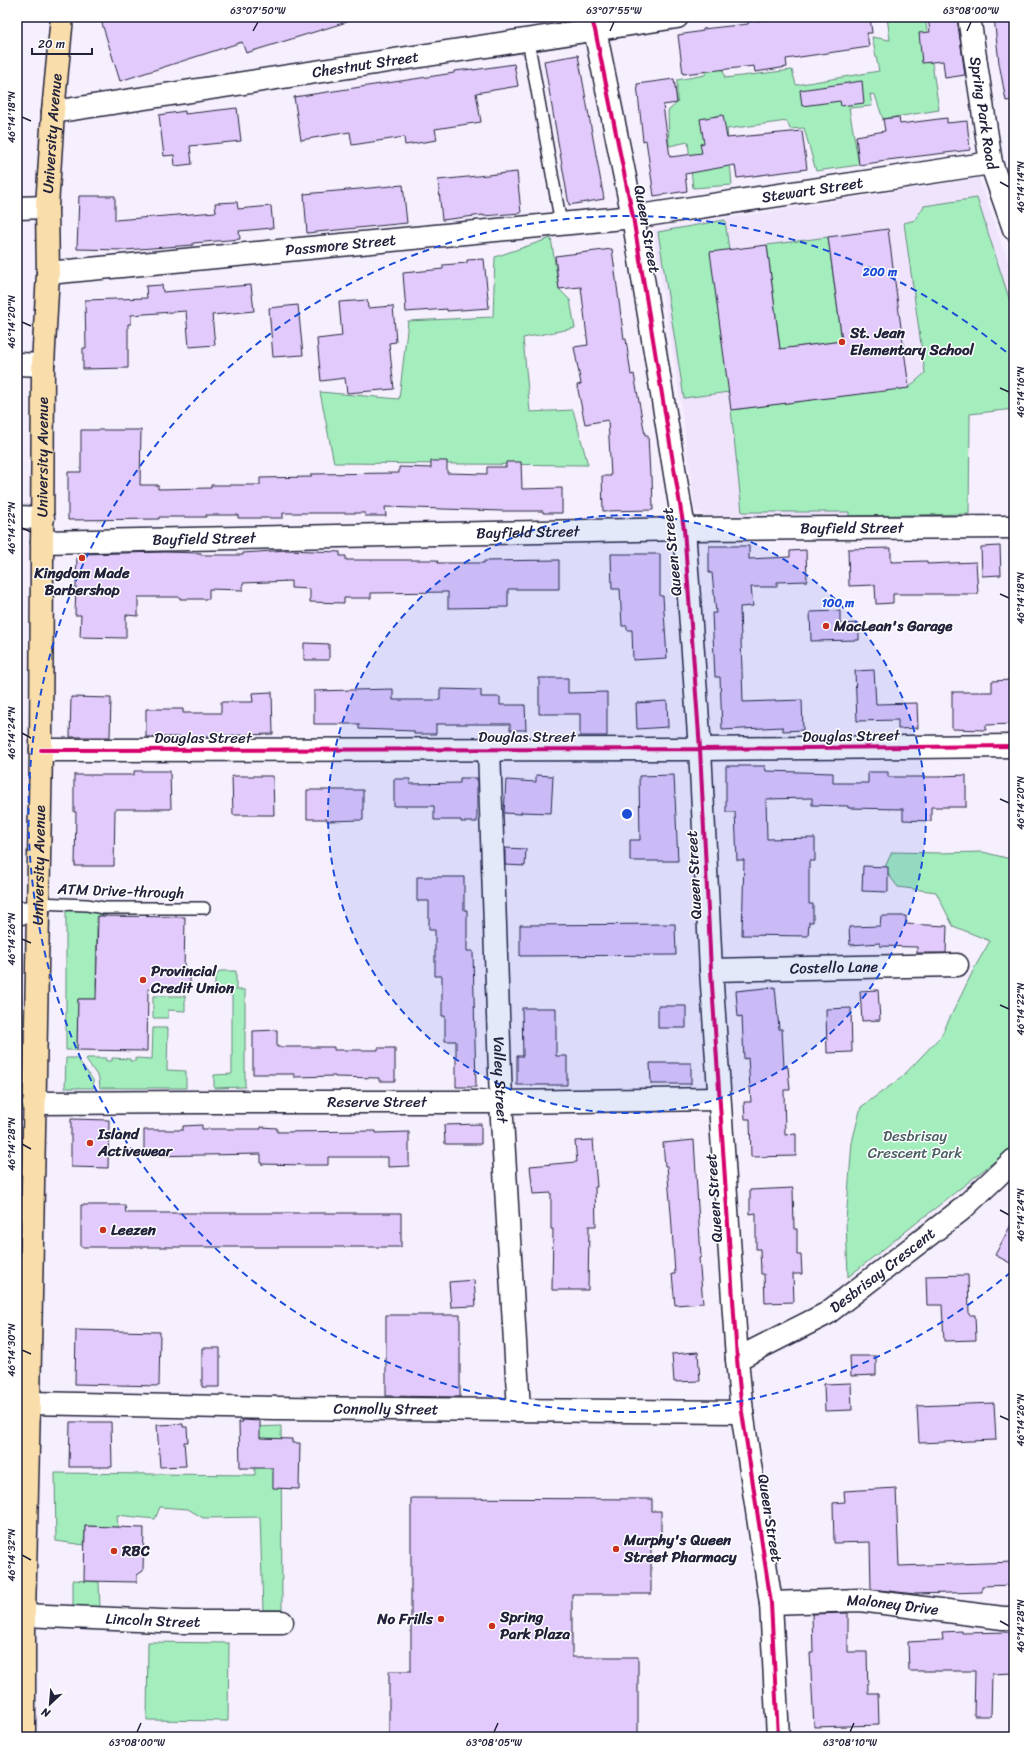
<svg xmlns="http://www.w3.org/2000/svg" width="1031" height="1754" font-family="Sriracha,sans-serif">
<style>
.built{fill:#f0e4fd}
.green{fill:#a4eebd;stroke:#63887c}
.building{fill:#e2cbfc;stroke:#22223b}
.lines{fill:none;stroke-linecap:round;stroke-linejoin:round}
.lane-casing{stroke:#22223b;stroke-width:14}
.street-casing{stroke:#22223b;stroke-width:25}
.secondary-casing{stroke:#22223b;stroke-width:25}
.primary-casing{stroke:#22223b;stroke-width:25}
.lane{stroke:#fff;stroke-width:11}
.street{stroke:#fff;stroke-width:22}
.secondary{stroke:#fff;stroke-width:22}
.primary{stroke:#f9deab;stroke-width:22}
.cycleway-casing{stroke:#fff;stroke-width:6}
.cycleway{stroke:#d6006c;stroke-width:4}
.ticks{fill:none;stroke:#22223b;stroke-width:1.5}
.ring{fill:none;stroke:#1d4ed8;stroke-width:2;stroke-dasharray:7 5}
.poi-dot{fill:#c8321e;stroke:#fff;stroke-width:1.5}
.labels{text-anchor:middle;stroke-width:3;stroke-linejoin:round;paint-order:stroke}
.street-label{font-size:15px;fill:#22223b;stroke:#fff}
.poi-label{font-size:15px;font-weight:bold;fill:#22223b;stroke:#fff;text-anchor:start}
.park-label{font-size:15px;fill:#495f62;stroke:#fff}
.centre{fill:#1d4ed8;stroke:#fff;stroke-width:2}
.ring-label{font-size:12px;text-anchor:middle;font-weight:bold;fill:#1d4ed8;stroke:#fff;stroke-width:3;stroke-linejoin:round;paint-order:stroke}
.neatline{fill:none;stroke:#22223b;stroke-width:1.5}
.ticks-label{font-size:10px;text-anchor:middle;fill:#22223b}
</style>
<rect width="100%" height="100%" fill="#f6effe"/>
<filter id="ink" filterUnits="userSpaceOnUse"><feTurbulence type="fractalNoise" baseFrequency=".025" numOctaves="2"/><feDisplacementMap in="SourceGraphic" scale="8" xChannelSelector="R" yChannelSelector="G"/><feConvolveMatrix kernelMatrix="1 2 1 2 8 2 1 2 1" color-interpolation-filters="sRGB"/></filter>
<g filter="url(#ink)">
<path class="built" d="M979 178 1014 279V409L970 414 969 514 705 516 695 510 681 405 653 230Z"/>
<path class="green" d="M887 17H925L939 110 883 119 875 95 870 94 872 106 849 108 859 165 816 171 804 128 790 129 787 121 727 129 732 185 693 188 688 142 669 146 668 111 677 103V80L705 75 707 59 721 62 725 78 792 70 796 85 879 71 872 37 890 40Z
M977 198 1014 314V409L970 414 969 514 849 516V512H742L731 410 909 387 925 373 904 223 915 220 924 206Z
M725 220 729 250V392L684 398 658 232Z
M828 237 842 341 780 349 767 245Z
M551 238 559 289 570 300 575 328 523 338 530 412 573 410 588 465 334 463 320 392 399 399 408 321 493 317 495 257Z
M892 852 939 853 983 852 1014 860V1146L848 1277 846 1221 852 1142 861 1107 901 1078 941 1036 975 967 990 941 953 926 936 892 898 887 884 869Z
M87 910 106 914V916H97L96 987 99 999H78L77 1050H66V911Z
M220 971H236V990H245V1087L214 1088V1075L232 1074V995L215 993V977Z
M153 996H185V1011L168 1010V1018H153Z
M153 1028H168L167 1070 186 1071V1088H100L99 1078 86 1060 87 1058H106V1061H112V1058L130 1059V1061H136V1058L152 1059Z
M66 1058H77L93 1080 94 1088H65Z
M281 1426 282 1610H263L260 1517 203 1518 188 1509 160 1507 155 1519 117 1515 118 1527 85 1526 84 1545 56 1541 55 1473 255 1475 254 1427Z
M73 1580 99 1582 100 1608 73 1606Z
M148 1642 229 1643 228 1721 147 1720Z"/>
<path class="building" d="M100 17H349L350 21 246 53 242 42 120 81Z
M787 17H870L872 33H867L869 47 786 59 787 67 755 72 754 66 683 74 678 35 703 31V29L748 24V22Z
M928 17H957L965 75 945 78 943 61 922 63 919 33 930 32Z
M994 17H1014V100L1006 101 999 63Z
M578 55 604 199 569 205 544 61Z
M514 64 518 86 476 93 481 122 435 129 437 140 405 145 404 137 352 145 350 132 301 140 294 97 454 73V71L473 69V70Z
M674 79 677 103 663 105 670 157 702 153 700 144 704 143 700 119 723 115 727 138 802 131 807 169 737 178 735 165 685 174 687 191 654 196 646 140 643 141 637 84Z
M862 81 864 103 841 106 840 101 802 106 800 90Z
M237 108 241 141 190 146 192 164 175 166 174 155 164 156 159 115 185 111V114Z
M899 117 900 124 947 118V123L967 121 970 150 879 161V162L859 165 856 136 885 131 883 119Z
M517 172 521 213 483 216V215L442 220 438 180Z
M403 185 407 223 307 233 304 194Z
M79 196H115V220L216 212 215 203 237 202 238 209 271 206 273 228 239 231 240 239 193 243V245L125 250 77 249Z
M888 229 909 388 731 410 710 252 767 245 780 349 842 341 828 237Z
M612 249 624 339H626L631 375 634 374 645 435H648L650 476H652L653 510 603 511 602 476H611L608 420 585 424 577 385 581 384 574 347 588 345 581 287 559 289 555 256Z
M484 259 489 308 447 311V309L406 312 403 273 443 269V265L467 263V260Z
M162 285 163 292 251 285 254 311 212 315 215 345 189 347 186 311 131 315V324H128V368L83 369V348H86L85 300 147 298 146 286Z
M367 300 368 308 393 306 396 342 389 343 394 389 347 393 345 378 321 381 317 339 342 336 339 302Z
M298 305 303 355 273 357 269 308Z
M81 430H141L140 485H158V489L211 488V485H260V478L311 477V474L399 473V467L431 468V461H447V473L487 474V467H506V462H521L522 489 562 488V513H543V511H502L385 507 386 516H365V513H283V518H238V515H206V517H159V519L68 520V472H81Z
M709 546H749V559L790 557V551L806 550 807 581 777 582V587H751L753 606 740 607 743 702 802 700 803 730 783 731V727L722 730 720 677H715L712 613H716L712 573H709Z
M1000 546 1001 575 982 576 981 547Z
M891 548V562L927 561V564L976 562 978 594H893V603L876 604 875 585 849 586 848 549Z
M287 550 340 552V556H346V560H437L438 563H484V561L559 560V589H508V607L448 608V592L371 593V598H344V603L310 602V589L291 588V581L243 583V590L209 589V599H180V597H138V616L126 615V638L80 637 81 615H75L77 557 80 554 165 552 201 553V555H243V553Z
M611 554H660V596H663L667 658 633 660 632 630H627V626H622L620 589H612Z
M840 611V624L859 623V640L811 641 810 612Z
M304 643 329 644V660H304Z
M874 670 876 704 917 703 918 728 898 729V720L857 721 855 671Z
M539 678H568V693L607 692V736H580V714H539Z
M1011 680 1013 724 986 725V730L952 729V692H992V681Z
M393 689V700H440V689L481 690V697H500V705H525L526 730H510V724H436V734H414V731L359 729V724H314V691Z
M272 692 273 734 210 736V737H146V709H183V713H221V702H253L252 693Z
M71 697 111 698 110 737H70Z
M667 701 668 727 637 729 636 703Z
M726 766H765L766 771 833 773V783H868V772H888V777H941V776L966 775V807H931V821L903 820V809L848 808V806L812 805V798L766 799 767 839 815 838V861H809V904H813V922H809L808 936 742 935 744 860H737L735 812H726Z
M134 771H170L171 809H115L114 866H75L76 812H74V775H134Z
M536 775 553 776 551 813 521 812V814L504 813 506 780 536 782Z
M674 775 678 861H630V840H640L639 776Z
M232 776H273L274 815H233Z
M460 778H477V822H461V820H434V806H394V779H410V784L460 783Z
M307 790H363V820L327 821V819H307Z
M505 848 526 849 525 866 505 865Z
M863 866 888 867V892L862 891Z
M417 877H464V910H467V951H473L476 1087H456V1041H445V1016H442V976H435V930H429V901H417Z
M98 916 185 917 184 972H190V990L148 989 147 1051 77 1050 78 999H96Z
M881 916H906V924L947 926 946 953H917V947L880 946V943L850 945 849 927 880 926Z
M675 924 676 955 520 956V925Z
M775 987 779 1029H782L784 1067H788L790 1090H784L785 1135 796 1134V1156L751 1157 750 1119H745L744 1102H751L748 1058 744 1059 742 1016 738 1017 736 991Z
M878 990 880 1020 862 1021 860 991Z
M658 1006H686V1028H658Z
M522 1008H556V1056H567V1085H517V1056H523Z
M851 1008 852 1052 827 1053 826 1009Z
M277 1030V1047H334V1050H378V1048H395V1081H379V1078L335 1077V1076L294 1077V1074H253V1031Z
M650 1063H691V1084H651Z
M71 1119 109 1120 108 1168 71 1167Z
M481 1124V1144H445L444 1125Z
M202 1125V1129H261V1127L277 1128V1132L376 1131V1133L409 1132V1166L388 1167V1157H328V1165H304L261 1164V1154L144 1156V1130H183V1126Z
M593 1140 597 1187H595L596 1226H589L588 1290H552L553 1229H551V1193L533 1194 530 1166 577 1162 575 1141Z
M694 1140 701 1257 699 1258 703 1303 675 1305 672 1274H675L671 1213 667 1166H665L663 1143Z
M793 1188 794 1229H797V1255H801L802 1274H793L794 1302 765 1303 764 1274H761L760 1249H756V1213L750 1214V1190Z
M81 1205H125L126 1213H401V1247H81Z
M1014 1219V1265L995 1255Z
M968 1275 969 1315H975L976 1340 944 1341 942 1305H927L926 1276Z
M474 1280 476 1306 451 1307 449 1282Z
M386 1315H460V1397L386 1396Z
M76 1330 160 1332 159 1386 75 1384Z
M202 1348H220V1387H202Z
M698 1352 700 1381 674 1382 672 1354Z
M850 1356H876V1375L851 1376Z
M851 1383 852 1410 825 1411 824 1384Z
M994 1403 996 1440 919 1443 917 1406Z
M242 1420 260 1421V1438L292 1439V1443H300L299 1489 273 1488V1468H240L239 1422H243Z
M70 1422H111L112 1467H69Z
M183 1424V1427H187L188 1442H184L186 1466 160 1467 157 1425Z
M896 1488 899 1566 1014 1562V1585L982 1586V1592L915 1594 871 1589 870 1542 834 1543 833 1503 845 1502 844 1491Z
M411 1498 652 1499V1511H661V1543L651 1542V1594H572V1657H638V1737H389V1671H411Z
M85 1526 144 1528 143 1571 137 1575V1582L84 1581Z
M848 1613V1652H867L868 1693H878L879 1725 814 1727 810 1653H813L812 1614Z
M962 1631V1633L1012 1632 1013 1673 992 1674 991 1716H974L975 1671H909L908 1642 943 1640 942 1632Z"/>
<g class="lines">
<defs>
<path id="lane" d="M528 40 561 224
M38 903 87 905 104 908H204"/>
<g id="street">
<path id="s1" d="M969 17 991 163 1014 229"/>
<path id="s2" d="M53 112 677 17"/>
<path d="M17 208 47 207"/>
<path id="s3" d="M48 273 633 217 991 163"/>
<path d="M17 364 43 365"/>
<path d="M17 517 43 518"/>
<path id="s4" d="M42 542 684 529 1014 527"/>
<path id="s5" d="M489 749 501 1102 519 1410"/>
<path d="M41 750 700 749 1014 746"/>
<path d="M17 913 38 912"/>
<path id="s6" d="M711 970 957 965"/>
<path id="s7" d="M34 1103 199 1102H501L719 1099"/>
<path id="s8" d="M737 1359 826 1314 961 1210 1014 1160"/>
<path id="s9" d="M29 1403 275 1408 742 1412"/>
<path id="s10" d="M771 1603 860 1600 1003 1618H1014"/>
<path id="s11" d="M24 1615 183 1622H282"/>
</g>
<path id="secondary" d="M591 17 595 30 633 217 684 529 700 749 711 970 737 1359 742 1412 771 1603 778 1737"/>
<g id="primary">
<path id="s12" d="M24 1737V1615L29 1403 41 750 43 365 48 273 47 207 53 112 62 17"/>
</g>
</defs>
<use href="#lane" class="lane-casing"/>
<use href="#street" class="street-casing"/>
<use href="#secondary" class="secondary-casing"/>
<use href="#primary" class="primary-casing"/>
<use href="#lane" class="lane"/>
<use href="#street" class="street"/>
<use href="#secondary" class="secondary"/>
<use href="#primary" class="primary"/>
<defs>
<path id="cycleway" d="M591 17 595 30 633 217 684 529 700 749 711 970 737 1359 742 1412 771 1603 778 1737
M41 750 700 749 1014 746"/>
</defs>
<use href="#cycleway" class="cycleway-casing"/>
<use href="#cycleway" class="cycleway"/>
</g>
</g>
<path class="ticks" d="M253 31 258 22M610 31 614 22M967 31 971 22M22 117 31 121M1000 182 1009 187M22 322 31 326M1000 388 1009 392M22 528 31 532M1000 594 1009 598M22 733 31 738M1000 799 1009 803M22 939 31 943M1000 1005 1009 1009M22 1144 31 1149M1000 1210 1009 1215M22 1350 31 1354M1000 1416 1009 1420M22 1555 31 1560M1000 1621 1009 1626M137 1732 141 1723M494 1732 498 1723M850 1732 854 1723"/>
<circle cx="627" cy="814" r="299" fill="#1d4ed8" fill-opacity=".12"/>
<g class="ring">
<circle cx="627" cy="814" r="299"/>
<path d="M1011 1272A598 598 0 1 1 1011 356"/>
</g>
<g class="poi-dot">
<circle cx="842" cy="342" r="4"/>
<circle cx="82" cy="558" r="4"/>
<circle cx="826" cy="626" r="4"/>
<circle cx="143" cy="980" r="4"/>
<circle cx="90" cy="1143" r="4"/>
<circle cx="103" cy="1230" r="4"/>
<circle cx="616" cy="1549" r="4"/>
<circle cx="114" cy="1551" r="4"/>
<circle cx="441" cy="1619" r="4"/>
<circle cx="492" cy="1626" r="4"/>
</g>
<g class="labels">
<g class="street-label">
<text dy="5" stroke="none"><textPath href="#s2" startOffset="316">Chestnut Street</textPath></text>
<text dy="5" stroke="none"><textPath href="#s1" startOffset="97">Spring Park Road</textPath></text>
<text dy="5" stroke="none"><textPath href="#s12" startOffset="1604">University Avenue</textPath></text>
<text dy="5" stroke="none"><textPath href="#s3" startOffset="769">Stewart Street</textPath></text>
<text transform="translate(647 229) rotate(80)" y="5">Queen Street</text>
<text dy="5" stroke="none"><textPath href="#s3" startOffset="294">Passmore Street</textPath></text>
<text dy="5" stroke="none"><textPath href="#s12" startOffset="1280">University Avenue</textPath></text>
<text dy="5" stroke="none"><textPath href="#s4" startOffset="810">Bayfield Street</textPath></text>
<text dy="5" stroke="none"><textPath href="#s4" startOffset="486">Bayfield Street</textPath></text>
<text dy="5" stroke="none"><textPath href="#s4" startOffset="162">Bayfield Street</textPath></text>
<text transform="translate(672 552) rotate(-96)" y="5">Queen Street</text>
<text transform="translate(851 736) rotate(-1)" y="5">Douglas Street</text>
<text x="527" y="742">Douglas Street</text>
<text x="203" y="743">Douglas Street</text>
<text dy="5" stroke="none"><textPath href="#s12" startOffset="872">University Avenue</textPath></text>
<text transform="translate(694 875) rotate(-93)" y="5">Queen Street</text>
<text transform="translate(121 891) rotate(2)" y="5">ATM Drive-through</text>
<text dy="5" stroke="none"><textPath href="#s6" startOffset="123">Costello Lane</textPath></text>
<text dy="5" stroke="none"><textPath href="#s5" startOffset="331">Valley Street</textPath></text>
<text dy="5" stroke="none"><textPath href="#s7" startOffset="343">Reserve Street</textPath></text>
<text transform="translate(714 1198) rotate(-94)" y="5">Queen Street</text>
<text dy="5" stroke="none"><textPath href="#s8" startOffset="171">Desbrisay Crescent</textPath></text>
<text dy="5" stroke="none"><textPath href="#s9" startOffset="357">Connolly Street</textPath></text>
<text transform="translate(770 1518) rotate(81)" y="5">Queen Street</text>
<text dy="5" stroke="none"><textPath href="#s10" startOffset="122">Maloney Drive</textPath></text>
<text dy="5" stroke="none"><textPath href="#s11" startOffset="129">Lincoln Street</textPath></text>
</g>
<g class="poi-label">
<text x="850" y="338">St. Jean<tspan x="850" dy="17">Elementary School</tspan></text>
<text x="82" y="578" text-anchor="middle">Kingdom Made<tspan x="82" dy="17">Barbershop</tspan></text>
<text x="834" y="631">MacLean's Garage</text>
<text x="151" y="976">Provincial<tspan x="151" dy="17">Credit Union</tspan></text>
<text x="98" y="1139">Island<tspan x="98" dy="17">Activewear</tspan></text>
<text x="111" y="1235">Leezen</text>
<text x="624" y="1545">Murphy's Queen<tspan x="624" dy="17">Street Pharmacy</tspan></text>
<text x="122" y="1556">RBC</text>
<text x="500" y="1622">Spring<tspan x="500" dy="17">Park Plaza</tspan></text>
<text x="433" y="1624" text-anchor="end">No Frills</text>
</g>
<g class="park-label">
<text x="915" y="1141">Desbrisay<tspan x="915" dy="17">Crescent Park</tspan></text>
</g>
</g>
<circle cx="627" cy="814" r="6" class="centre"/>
<g class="ring-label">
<text x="880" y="276">200 m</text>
<text x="838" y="607">100 m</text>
</g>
<rect width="1031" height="1754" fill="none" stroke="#fff" stroke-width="44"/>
<g transform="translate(50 1704) rotate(206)" stroke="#ffffff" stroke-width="3" paint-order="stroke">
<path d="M0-3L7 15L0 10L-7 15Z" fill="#22223b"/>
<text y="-6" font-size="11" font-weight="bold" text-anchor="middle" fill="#22223b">N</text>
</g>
<path d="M32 48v6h60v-6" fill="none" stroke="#22223b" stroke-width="2"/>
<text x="38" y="48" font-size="12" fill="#22223b" stroke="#ffffff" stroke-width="3" paint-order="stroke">20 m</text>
<rect x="22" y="22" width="987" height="1710" class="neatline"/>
<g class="ticks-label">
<text x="258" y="14">63°07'50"W</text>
<text x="614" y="14">63°07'55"W</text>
<text x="971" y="14">63°08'00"W</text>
<text transform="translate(11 117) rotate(-90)" y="4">46°14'18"N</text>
<text transform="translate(1020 187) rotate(-90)" y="4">46°14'14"N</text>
<text transform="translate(11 322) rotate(-90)" y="4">46°14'20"N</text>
<text transform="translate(1020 392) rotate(-90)" y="4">46°14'16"N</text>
<text transform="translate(11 528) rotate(-90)" y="4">46°14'22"N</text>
<text transform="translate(1020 598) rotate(-90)" y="4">46°14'18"N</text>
<text transform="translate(11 733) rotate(-90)" y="4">46°14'24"N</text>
<text transform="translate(1020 803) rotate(-90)" y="4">46°14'20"N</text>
<text transform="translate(11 939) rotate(-90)" y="4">46°14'26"N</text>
<text transform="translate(1020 1009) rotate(-90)" y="4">46°14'22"N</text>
<text transform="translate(11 1144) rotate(-90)" y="4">46°14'28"N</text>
<text transform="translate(1020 1215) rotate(-90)" y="4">46°14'24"N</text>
<text transform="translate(11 1350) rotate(-90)" y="4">46°14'30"N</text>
<text transform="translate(1020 1420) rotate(-90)" y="4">46°14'26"N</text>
<text transform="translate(11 1555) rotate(-90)" y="4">46°14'32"N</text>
<text transform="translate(1020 1626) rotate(-90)" y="4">46°14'28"N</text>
<text x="137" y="1746">63°08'00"W</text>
<text x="494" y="1746">63°08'05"W</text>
<text x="850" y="1746">63°08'10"W</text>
</g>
</svg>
